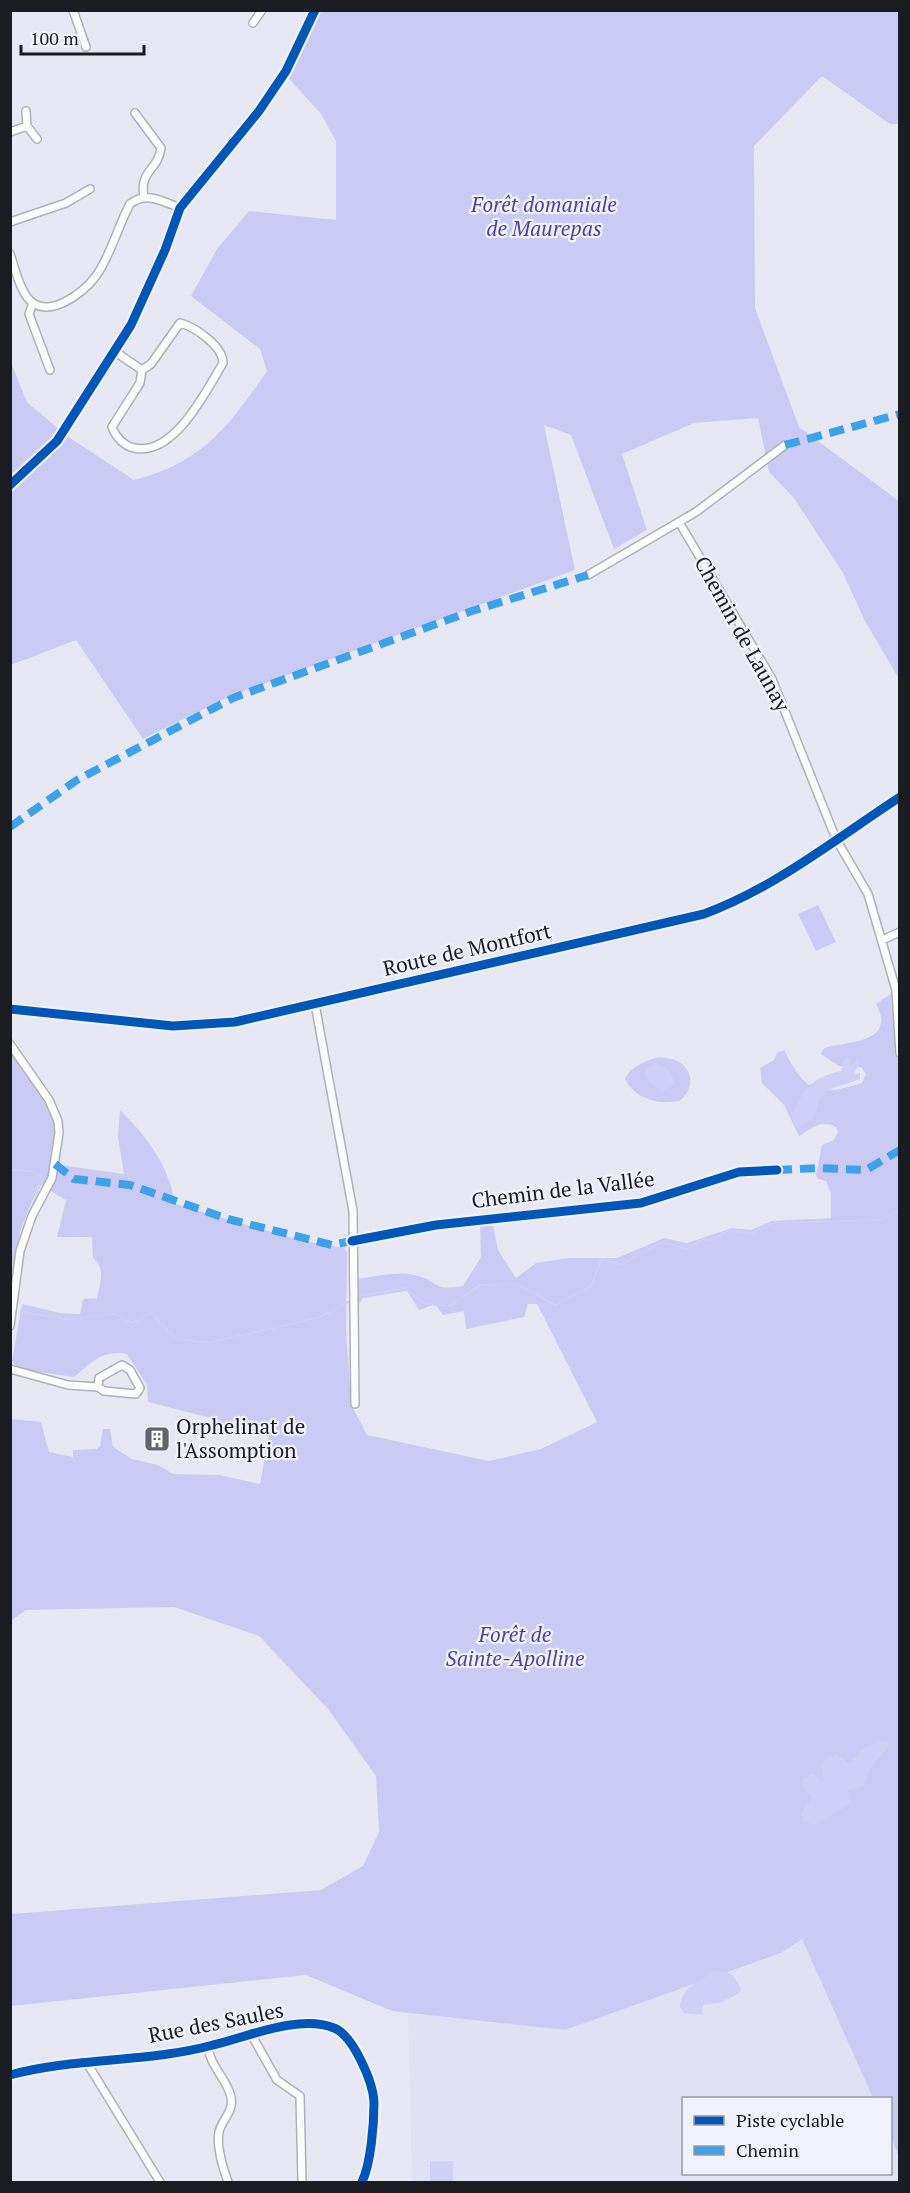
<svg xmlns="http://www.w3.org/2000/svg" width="910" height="2193" font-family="'PT Serif',serif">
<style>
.built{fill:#e1e1f6}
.green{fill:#cbcaf5}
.water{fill:#d0cff5}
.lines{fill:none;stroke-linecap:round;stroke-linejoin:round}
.stream{stroke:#d0cff5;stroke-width:2}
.street-casing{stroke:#b0b0b9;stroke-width:10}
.secondary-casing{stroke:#b0b0b9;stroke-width:12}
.street{stroke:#fcfcfd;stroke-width:7}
.secondary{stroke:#fcfcfd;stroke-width:9}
.quiet{stroke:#3da2ea;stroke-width:8;stroke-dasharray:15 8;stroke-linecap:butt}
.cycleway-casing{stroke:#f2f2ff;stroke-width:13}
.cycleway{stroke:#0057b8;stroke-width:9}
.labels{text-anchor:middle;stroke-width:4.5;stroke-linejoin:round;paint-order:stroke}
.park-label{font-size:21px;font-style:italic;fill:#50429f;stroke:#f2f2ff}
.street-label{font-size:21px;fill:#1b1b22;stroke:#f2f2ff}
.poi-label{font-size:21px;fill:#1b1b22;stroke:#f2f2ff;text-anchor:start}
</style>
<rect width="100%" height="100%" fill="#e8e8f4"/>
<path class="built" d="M802 1939 873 2098H684V2174H890L891 2137 899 2157V2182H412L408 2013 565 2030 781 1953Z"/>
<path class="green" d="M310 11H899V124H890L822 76 754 146 755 308 799 427 899 501V679L865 621 843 573 794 498 769 472 758 418 694 423 622 454 647 530 614 549 571 435 544 425 575 570 230 696 143 739 76 640 11 665 10 360 27 402 67 436 134 480C203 462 228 427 267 371L260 349 191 296 217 249 249 211 336 220V141L321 114 286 75Z
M818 905 836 942 816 951 798 914Z
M899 988V2157L891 2137 890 2098H873L802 1939 781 1953 565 2030 392 2011 306 1975 11 2006V1914L321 1890 363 1866 379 1832 376 1776 328 1709 259 1636 174 1607 26 1610 11 1621V1419L41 1422 49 1452 73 1457V1450L97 1449 100 1446 103 1429H110L113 1447 132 1459 158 1465 173 1474 219 1475 260 1484 269 1435 218 1424 211 1418 148 1402 147 1385 127 1354C103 1349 92 1362 74 1377L18 1369 12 1361 22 1304 60 1313 80 1314 83 1299 97 1298C100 1283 106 1269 93 1258L92 1237H57L66 1200 39 1184 20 1232 11 1297V1052L63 1121 60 1165 124 1174 118 1137 120 1110C147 1137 169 1165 175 1204L303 1241 344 1248 347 1253 346 1328 351 1404 367 1435 489 1461 541 1449 597 1422 537 1304H528L524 1317 466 1329 464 1311 443 1315 435 1304 419 1310 407 1291 363 1298 358 1306V1279C377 1276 401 1270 419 1276 442 1284 434 1291 463 1286L481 1257 480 1226H493L498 1250 516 1278 536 1263 568 1258H617L664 1238 687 1243 732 1228 751 1230 772 1221 831 1218V1193L826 1181 818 1179 816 1175 822 1145 834 1140 838 1132 836 1127C822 1119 811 1128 799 1136L784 1105 762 1083 760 1068 774 1060 777 1053 784 1050C806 1093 817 1097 862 1083L866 1074 861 1067 839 1066 821 1054 824 1048C849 1041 897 1043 876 1004Z
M660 1057C666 1058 674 1059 679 1062 695 1071 693 1092 679 1101 658 1105 635 1099 625 1079 629 1067 649 1059 660 1057Z"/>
<path class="water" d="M850 1058V1066L856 1060 859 1063 854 1074 860 1073V1079L828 1090 820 1098 812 1122 798 1126 794 1124 792 1117C803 1088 811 1078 841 1071L844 1059Z
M654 1064C668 1066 671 1071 675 1084L666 1090C654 1087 646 1084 645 1070Z
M887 1740 889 1746 869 1770 864 1786 848 1790 850 1804 814 1825 804 1821 801 1814 812 1798 802 1786 804 1778 813 1774 824 1782 821 1766 824 1759 837 1754 849 1764 864 1748Z
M716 1971C729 1969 736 1977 741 1989L739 1993 722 2002 703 2005 702 2015 684 2013 680 2007C680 1988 702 1979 716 1971Z
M430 2161H453V2182H430Z"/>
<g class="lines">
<path class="stream" d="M10 1170 32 1171 43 1177 30 1212
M360 1296 404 1288 425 1304 451 1306 480 1285 517 1284 555 1305 591 1286 601 1260 622 1264 663 1242 686 1249 704 1239 713 1240 729 1230 751 1233 773 1223 878 1220 900 1211
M21 1312 67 1319 115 1314 132 1323 151 1313 176 1339 209 1343 320 1317 348 1302"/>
<defs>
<path id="street" d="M73 10 86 47
M253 23 262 10
M135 113 161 148C158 171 139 170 144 197
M27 126 37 139
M10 132 27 126 26 111
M10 222 66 203 90 189
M10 254C15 268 18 285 27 297 45 322 83 294 96 276 110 257 118 226 130 204 146 191 162 201 180 208
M33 303 29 314 50 370
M180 323C195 327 223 346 223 363 206 391 174 457 134 448 124 446 115 436 112 427L140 383 142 370 151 364Z
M114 351 142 370
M10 485 57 441 131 325 165 250 180 208 259 111 286 71 315 10
M679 522 772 679 836 839 868 894 896 990 900 1053
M588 575 696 512 785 445
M882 940 900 932
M315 1004 353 1211 355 1404
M10 1044 49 1100 58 1121 59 1133 52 1178 32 1216 20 1251 10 1326
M352 1241 436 1225 641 1203 739 1172 777 1170
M10 1369 68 1385 98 1387 104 1391 136 1394 140 1388 130 1370 122 1365 99 1378 98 1387
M251 2034 277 2080 300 2096 302 2182
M208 2047C210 2066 227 2079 231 2097 234 2112 222 2119 219 2132 216 2147 223 2168 228 2182
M87 2063 160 2182
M10 2075C76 2057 147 2063 213 2045 247 2037 299 2014 334 2028 353 2035 373 2082 374 2102 374 2124 371 2163 362 2182"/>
<path id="secondary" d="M10 1009 173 1026 235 1022 704 914C775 888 837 838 900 797"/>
</defs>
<use href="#street" class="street-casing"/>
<use href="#secondary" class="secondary-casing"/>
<use href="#street" class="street"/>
<use href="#secondary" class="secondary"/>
<path class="quiet" d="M785 445 900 414
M10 827 77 780 233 698 472 611 588 575
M55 1164 74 1179 130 1185 228 1219 332 1245 352 1241
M777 1170 818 1168 866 1170 900 1150"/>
<defs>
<path id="cycleway" d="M10 485 57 441 131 325 165 250 180 208 259 111 286 71 315 10
M10 1009 173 1026 235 1022 704 914C775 888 837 838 900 797
M352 1241 436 1225 641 1203 739 1172 777 1170
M10 2075C76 2057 147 2063 213 2045 247 2037 299 2014 334 2028 353 2035 373 2082 374 2102 374 2124 371 2163 362 2182"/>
</defs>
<use href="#cycleway" class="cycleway-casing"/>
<use href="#cycleway" class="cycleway"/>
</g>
<defs>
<symbol id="building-square" viewBox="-11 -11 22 22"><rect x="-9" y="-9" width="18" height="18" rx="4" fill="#63636c" stroke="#f2f2ff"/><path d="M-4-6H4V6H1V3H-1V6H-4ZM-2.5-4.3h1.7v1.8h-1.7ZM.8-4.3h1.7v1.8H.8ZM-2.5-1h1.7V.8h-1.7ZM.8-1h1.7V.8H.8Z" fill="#fff"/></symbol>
</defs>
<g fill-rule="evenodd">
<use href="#building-square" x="142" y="1424" width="30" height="30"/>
</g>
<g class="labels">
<g class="park-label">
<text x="544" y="212">Forêt domaniale<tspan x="544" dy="24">de Maurepas</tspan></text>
<text x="515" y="1642">Forêt de<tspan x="515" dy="24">Sainte-Apolline</tspan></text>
</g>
<g class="street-label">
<text transform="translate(742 634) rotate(61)" y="7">Chemin de Launay</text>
<text transform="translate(467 950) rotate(-13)" y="7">Route de Montfort</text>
<text transform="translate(563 1190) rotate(-7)" y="7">Chemin de la Vallée</text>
<text transform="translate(216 2023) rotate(-11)" y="7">Rue des Saules</text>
</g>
<g class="poi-label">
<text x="176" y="1434">Orphelinat de<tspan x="176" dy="24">l'Assomption</tspan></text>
</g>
</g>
<rect width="910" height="2193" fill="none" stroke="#1b1b22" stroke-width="24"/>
<rect x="682" y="2097" width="210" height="78" fill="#f2f2ff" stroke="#9c9ca7" stroke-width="1.5"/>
<rect x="694" y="2116" width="30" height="9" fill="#0057b8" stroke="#9c9ca7" stroke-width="1.5"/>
<text x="736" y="2127" font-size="18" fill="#1b1b22">Piste cyclable</text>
<rect x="694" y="2146" width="30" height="9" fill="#3da2ea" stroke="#9c9ca7" stroke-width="1.5"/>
<text x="736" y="2157" font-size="18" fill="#1b1b22">Chemin</text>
<path d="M21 45v9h123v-9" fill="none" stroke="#1b1b22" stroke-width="3"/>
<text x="30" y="45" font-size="18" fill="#1b1b22" stroke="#f2f2ff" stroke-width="4.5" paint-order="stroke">100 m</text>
</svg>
